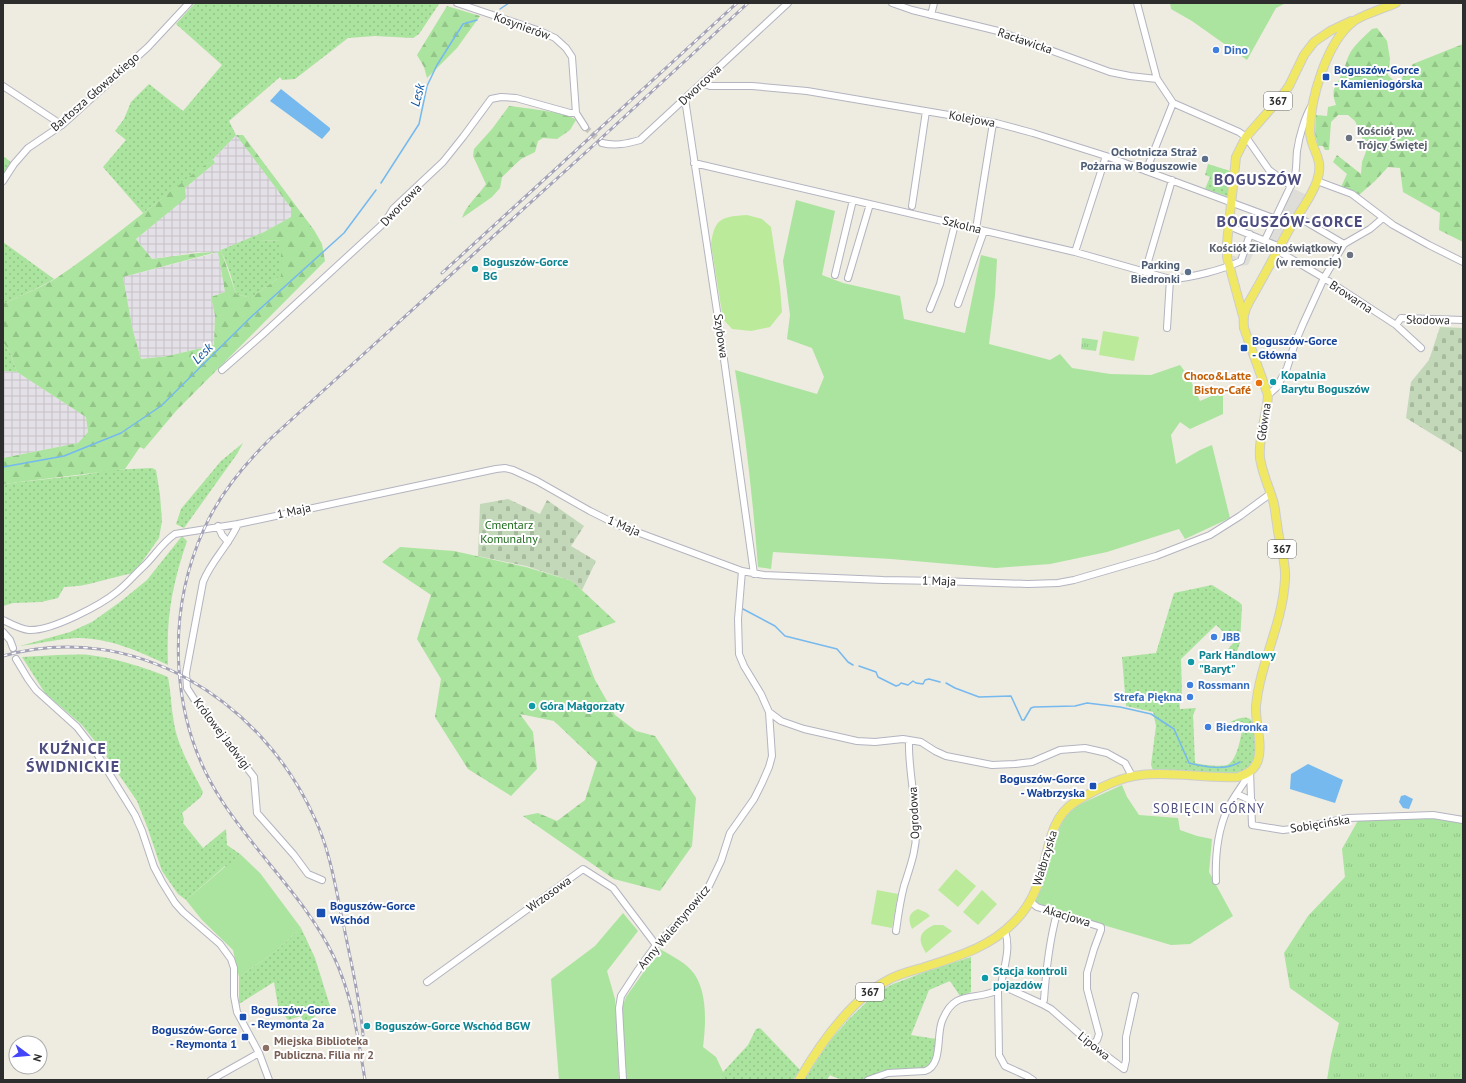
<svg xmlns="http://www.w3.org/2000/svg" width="1466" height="1083" font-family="'PT Sans',sans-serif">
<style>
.industrial{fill:url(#industrial-grid)}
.grass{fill:url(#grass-dots)}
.forest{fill:url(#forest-firs)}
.cemetery{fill:url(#cemetery-stones)}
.park{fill:url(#park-tufts)}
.garden{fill:#aae49e}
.pitch{fill:#bbeb9a}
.plaza{fill:#deddd7}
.water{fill:#75b9ef}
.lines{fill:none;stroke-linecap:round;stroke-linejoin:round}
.stream{stroke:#75b9ef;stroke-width:1.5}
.minor-tunnel{stroke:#c7c5bc;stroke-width:6;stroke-dasharray:6 3;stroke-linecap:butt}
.minor-casing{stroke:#b3b4c0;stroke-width:8}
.major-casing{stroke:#cdcdcd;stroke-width:10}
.minor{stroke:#fff;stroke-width:6}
.major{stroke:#f0e863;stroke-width:8}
.rail-casing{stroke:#a3a2b7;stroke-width:3}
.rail{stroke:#fff;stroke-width:1.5;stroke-dasharray:4.5;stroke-linecap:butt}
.shop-dot{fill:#3f7fe0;stroke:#fff;stroke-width:1.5}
.transit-dot{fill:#1a4fb4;stroke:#fff;stroke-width:1.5}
.worship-dot{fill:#6b7280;stroke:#fff;stroke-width:1.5}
.service-dot{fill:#5c6f8a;stroke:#fff;stroke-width:1.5}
.culture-dot{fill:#0f9aa8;stroke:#fff;stroke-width:1.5}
.food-dot{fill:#e8710a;stroke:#fff;stroke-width:1.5}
.education-dot{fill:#8d6e63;stroke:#fff;stroke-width:1.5}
.labels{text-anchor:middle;stroke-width:4;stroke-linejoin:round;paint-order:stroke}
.shield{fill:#fff;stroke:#6c6c6c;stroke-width:1}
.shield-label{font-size:11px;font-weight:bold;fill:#2d2d2d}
.street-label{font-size:12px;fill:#2d2d2d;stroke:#fff}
.shop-label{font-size:12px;font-weight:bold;fill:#366cbe;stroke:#fff;text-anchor:start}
.transit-label{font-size:12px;font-weight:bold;fill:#164399;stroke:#fff;text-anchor:start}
.worship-label{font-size:12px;font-weight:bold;fill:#5b616d;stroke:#fff;text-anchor:start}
.service-label{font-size:12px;font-weight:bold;fill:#4e5e75;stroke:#fff;text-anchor:end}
.culture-label{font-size:12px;font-weight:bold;fill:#0d838f;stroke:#fff;text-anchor:start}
.food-label{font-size:12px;font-weight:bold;fill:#c56008;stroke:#fff;text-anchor:end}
.park-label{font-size:12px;fill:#1e6c1c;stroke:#fff}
.education-label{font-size:12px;font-weight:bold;fill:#785e54;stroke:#fff;text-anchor:start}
.water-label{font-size:13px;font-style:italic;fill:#0e55a0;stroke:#fff}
.neighbourhood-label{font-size:13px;letter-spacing:1px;fill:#4d4d7f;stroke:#fff}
.district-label{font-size:16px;font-weight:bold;letter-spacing:1px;fill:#4d4d7f;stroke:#fff}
</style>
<defs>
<pattern id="industrial-grid" width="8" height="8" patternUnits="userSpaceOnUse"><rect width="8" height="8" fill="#e4e0e7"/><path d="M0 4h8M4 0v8" fill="none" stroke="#c4c0c6"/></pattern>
<pattern id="grass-dots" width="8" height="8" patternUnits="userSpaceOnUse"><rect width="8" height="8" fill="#aae49e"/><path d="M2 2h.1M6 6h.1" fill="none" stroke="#93c488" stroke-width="1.8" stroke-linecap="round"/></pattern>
<pattern id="forest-firs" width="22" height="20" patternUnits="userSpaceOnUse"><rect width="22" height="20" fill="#aae49e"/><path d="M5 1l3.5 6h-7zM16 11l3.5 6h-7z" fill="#93c488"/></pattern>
<pattern id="cemetery-stones" width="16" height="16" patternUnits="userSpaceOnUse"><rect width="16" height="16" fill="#c2d8b8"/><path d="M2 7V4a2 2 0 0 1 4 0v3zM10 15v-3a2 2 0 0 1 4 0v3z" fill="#a7ba9e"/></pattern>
<pattern id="park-tufts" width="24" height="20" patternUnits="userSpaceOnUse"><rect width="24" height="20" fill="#aae49e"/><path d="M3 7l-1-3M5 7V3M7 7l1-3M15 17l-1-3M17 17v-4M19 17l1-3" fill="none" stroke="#93c488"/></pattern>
</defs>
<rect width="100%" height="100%" fill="#eeebe0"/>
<path class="industrial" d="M236 135 291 208V217L264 232 218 252 225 292 211 297 215 315 214 345 168 356 141 359 133 331 123 277 216 253 198 252 152 259 136 239 185 198V188L215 163 213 159Z
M3 371 17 372 86 417 88 432 78 443 3 458Z"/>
<path class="grass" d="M195 3H437L439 4 419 34 413 38 375 36 348 38 295 79 282 80 280 77 229 121 236 135 213 159 143 213 103 167 126 140 115 131 124 119 131 102 149 84 183 111 222 65 176 24Z
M3 156 12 163 3 177Z
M1208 164 1230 171 1229 194 1227 196 1205 189 1210 177 1205 175Z
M264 232 259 240 281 241V276L251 298 236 294 230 273 221 250Z
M3 242 54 279C38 289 20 295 3 304Z
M3 342 10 352 17 372 3 371Z
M243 443 237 454 184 528 176 524 181 509 221 461Z
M152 468 156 470 160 495 162 521 159 538 134 573C110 577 87 587 64 587L58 598 41 602 13 603 3 606V484L83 475 110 470Z
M182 536 187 541C172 585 166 618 168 665 140 652 110 638 79 638 62 638 38 644 20 646L70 632 92 622 120 602 147 580Z
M1212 585 1239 602 1242 605 1240 643 1237 651 1228 658 1224 654 1234 642 1216 625 1181 659 1182 698 1179 699 1180 709 1196 708 1193 715 1195 763C1203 765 1219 767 1227 765 1238 761 1242 732 1243 722H1230C1237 719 1247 714 1252 721 1255 744 1263 762 1239 774L1153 770 1151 765 1156 726 1153 712 1126 706 1122 657 1156 653 1174 593Z
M58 655C68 655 79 654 89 655 116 658 143 667 168 677 171 692 171 708 174 723 178 748 192 770 203 792L201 797 182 813 184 819 183 823 203 848 226 829 227 845 240 854 228 869 225 866 186 900 178 894 162 871 148 829 137 801 102 750 82 725 45 693 22 657Z
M301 928 315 958 330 1006 304 1024 301 1016 288 1020 278 1006 274 982 239 1004V977L276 951Z
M971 957V992L960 996 950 981 929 990 911 1035 936 1039 933 1061 929 1067 869 1077C858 1083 840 1081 830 1075L827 1080H804L829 1042 848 1020 876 993 893 984 933 969Z
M760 1028 800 1070 793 1080H720L723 1072 748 1045 756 1029Z"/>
<path class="forest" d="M447 6 480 16 457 48 427 78 424 67 417 55Z
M1377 28 1387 41 1390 59 1388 75 1397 84 1413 64 1463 44V242L1439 230 1440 213 1403 192 1400 168 1388 167 1375 181 1359 195 1341 187 1347 174 1333 162 1337 155 1361 174 1362 162 1367 149 1355 121 1348 115H1338L1331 122 1329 150H1325L1323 146H1318L1315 134 1316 115 1327 116 1328 107 1336 105C1330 87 1336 89 1342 73 1345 68 1346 61 1349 55 1354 45 1364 37 1372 29Z
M509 106C523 108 568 112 576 120L570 130 557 139 543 138 538 141 535 152 521 159 502 177 500 188 492 197 462 218C466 205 479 195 486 184L473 156 474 149 492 129Z
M236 135H243L314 230 322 244 325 261 176 411 144 449 140 447 125 469 3 484V458L78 443 88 432 86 417 17 372 10 352 3 342V304C20 295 39 289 55 279 110 242 160 198 213 159L215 163 185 188 186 198 136 239 152 259 198 253 217 252 123 277 133 331 141 359 168 356 214 345 215 315 211 297 225 292 218 252 221 250 236 294 251 298 281 276V241L258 240 264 232 291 217V208Z
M400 547 454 551 526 567 572 581 616 622 578 636 595 680 615 715 636 731 655 736 696 798 692 846 660 891 614 879 523 816 538 813 557 821 585 800 597 762 554 721 520 714 533 732 537 769 511 796 468 769 435 717 441 679 417 639 431 595 382 562Z"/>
<path class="cemetery" d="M1440 327 1463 328V453L1406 418 1411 382 1429 360Z
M508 499 540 514 547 500 584 526 571 546 596 561 582 590 572 581 526 566 478 556 480 504Z"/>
<path class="park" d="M1210 165 1229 171 1226 180 1207 174Z
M1082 338 1098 340 1096 351 1081 349Z
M1360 817H1425L1463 823V1080H1327L1331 1055 1339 1023 1290 988 1284 953 1308 916 1345 877 1342 849Z"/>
<path class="garden" d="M1170 3H1286L1276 8 1247 60 1192 21 1171 9Z
M796 200 835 211 822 275 843 283 900 296 904 319 965 333 981 255 997 259 995 296 989 344 1050 360 1060 354 1072 368 1110 374 1151 375 1180 365 1189 377 1200 401 1223 391V414L1190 429 1180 422 1171 435 1176 464 1200 450 1212 445 1230 518 1185 539 1179 529 1107 552 1050 564 996 568 891 559 773 552 771 569 758 567C753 501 746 436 735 370L817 394 824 377 812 348 787 339 790 315 783 261Z
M1122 785 1127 797 1139 815 1178 818 1180 830 1197 836 1212 839 1209 872 1233 916 1190 944 1171 945 1083 919 1036 903 1035 899 1042 884 1055 838 1063 819 1076 806Z
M240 854 260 873 301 928 276 951 239 977 233 950 202 920 186 900 226 866 228 868Z
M623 913 638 931 607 971 615 999 619 1080H559L551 979 595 946Z
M660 949C670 955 683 961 691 970 708 988 706 1024 703 1047L716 1057 723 1072 720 1080H626L622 1008 626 997Z"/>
<path class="pitch" d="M747 215 762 219 771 227 780 287 782 312 770 327 751 331 732 329 723 319 711 244C715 217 722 217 747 215Z
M1103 331 1139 337 1134 361 1099 355Z
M956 869 976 886 958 907 938 890Z
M877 890 898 894 892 928 871 924Z
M982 890 997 904 978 925 963 912Z
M918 909 927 913 930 916 912 929C908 920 908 913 918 909Z
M934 925H943L952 931 926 953C917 939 919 932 934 925Z"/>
<path class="plaza" d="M1288 184 1294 189 1307 195 1277 248 1259 241 1248 265 1232 267 1228 254 1237 257 1238 256 1250 230 1264 236Z"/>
<path class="water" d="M281 89 330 128V130L322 139 270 101Z
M1308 764 1343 780 1335 803 1290 789 1291 774Z
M1405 795 1413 799 1409 809 1403 808 1399 802 1401 796Z"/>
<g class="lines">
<path class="stream" d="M500 9 509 3
M381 183 419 124 427 86 437 65 463 24 477 20
M3 467 64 456 121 433 161 406 251 317 344 233 376 190
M743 609 775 626 785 636 837 649 848 662 853 665
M859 666 876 672 878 677 896 686 899 685 901 683 908 685 913 681 916 683 923 684 925 680 929 679 940 682
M946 683 955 688 979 697 1011 696 1022 720H1024L1031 708 1034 707 1075 706 1087 703 1120 707 1151 714 1174 729 1189 763C1205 767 1225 771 1240 762"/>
<path class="minor-tunnel" d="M585 127 602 143
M13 648 16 659"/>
<defs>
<path id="minor" d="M457 3 540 31 555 38 566 48 572 57 576 113 585 127
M892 3 912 10 998 31 1110 72 1130 76 1157 79
M1137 3 1157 79 1173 103 1239 132 1246 137 1269 170 1291 186
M931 15 934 3
M702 83 710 86H752L807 91 996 123 1033 133 1106 156 1273 218 1291 227
M3 86 62 125
M685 99 721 338 754 574
M602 143C615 146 626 144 640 140L788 3
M694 163 1075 252 1170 279C1191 278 1222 270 1241 261L1250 234
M1146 171 1173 103
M3 181 14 164 28 148 62 125 148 47 189 3
M1317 181 1352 194 1393 225 1429 245 1463 262
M912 206 926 111
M1298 217 1344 244
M1229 226 1280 247
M976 229 993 123
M1265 240 1294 179C1297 170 1296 160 1297 151 1299 137 1305 116 1312 105
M1278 251 1324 278 1396 325 1421 348
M1075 252 1106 156
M1145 272 1172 180
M835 275 853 200
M848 278 870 204
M958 304 984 231
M930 309 940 284 955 224
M1396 325 1401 318 1463 320
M1167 328 1170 279
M222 370 262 335 385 222 393 209 443 162 463 137 491 99 501 97 516 98 570 113H576
M1268 395 1277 387 1287 368 1295 343 1303 324 1324 278 1344 244 1370 229 1383 218
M238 524C229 545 211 561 203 582L186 673 187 688 194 699 254 777 257 813 294 855 308 874 322 880
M218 526 222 535 228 542
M742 571 738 619 739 654 744 666 761 694 769 712 781 721 804 729 857 741 875 742 903 739 921 742 935 751 946 756 992 765 1015 764 1032 762 1060 750 1085 748 1107 753 1125 763 1132 776
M3 620C11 624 20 629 29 630 52 631 101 605 118 591 128 583 136 573 145 565 155 555 163 542 175 534L238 524 496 469 505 468 513 470 537 481 590 511 618 525 742 571 764 575 883 580 940 581 1028 584 1058 583 1074 580 1156 556 1210 535 1240 516 1270 494
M3 632 10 640 13 648
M16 659 28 679 36 690 77 727 94 749 135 815 142 831 154 867 162 882 175 903 183 912 220 944 231 959 234 968V996L237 1012 259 1053 269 1080
M1250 771 1252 825 1283 830 1301 828 1348 818 1433 815 1463 820
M1237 794 1252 801
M1216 881C1215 856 1217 833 1227 810 1233 797 1243 785 1250 773
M1030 901 1037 907 1101 927V930L1094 949 1087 973V989L1099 1034 1097 1040 1092 1045
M896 931C898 916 900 901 904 886 910 867 917 849 916 829 916 799 908 770 909 740
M1005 931C1011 948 1004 967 1001 985L998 990 999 1055 1005 1066 1027 1076 1033 1080
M427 982 583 869 613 888 656 945
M1001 985 1042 1004 1051 1009 1092 1045 1124 1069 1126 1060V1037L1135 996
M1042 1004 1044 1000C1046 970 1049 942 1057 913
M211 1080 259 1053
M623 1080 619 1008 621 996 638 970 656 945 695 905 709 886 721 861 730 833 754 799 762 783 769 767 772 756 769 712
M868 1080 888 1073 925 1071C943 1065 936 1036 942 1021 955 988 974 1002 998 990"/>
<path id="major" d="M1243 316 1227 257V243L1236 157 1246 137 1281 97 1289 86 1304 55 1314 42 1330 31 1351 21
M799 1080C820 1044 850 1000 888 980 899 974 911 971 922 968 955 957 989 948 1013 923 1028 909 1037 890 1042 871 1049 847 1051 817 1075 802 1093 791 1120 777 1141 775 1173 771 1206 779 1238 777 1247 774 1255 770 1258 760 1263 744 1255 723 1256 706 1260 663 1283 623 1285 579 1286 565 1282 551 1279 537 1277 526 1276 515 1274 504 1270 489 1262 473 1260 458 1258 436 1267 416 1268 395L1244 328C1243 317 1244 311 1249 302 1263 278 1276 253 1290 228 1299 213 1311 198 1317 181 1325 157 1310 150 1310 131 1310 99 1327 41 1354 21 1362 15 1385 8 1396 3"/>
</defs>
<use href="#minor" class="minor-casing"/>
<use href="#major" class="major-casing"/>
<use href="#minor" class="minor"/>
<use href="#major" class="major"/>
<defs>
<path id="rail" d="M442 273 737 3
M3 656C133 619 262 700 315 819 331 853 336 891 344 927 351 963 360 999 363 1035
M365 1080C358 1037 352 994 333 955 305 898 256 854 222 801 170 722 165 615 204 529 219 495 243 466 269 440L596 143 748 3"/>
</defs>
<use href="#rail" class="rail-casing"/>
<use href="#rail" class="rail"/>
</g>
<g class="shop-dot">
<circle cx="1216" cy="50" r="4"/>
<circle cx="1214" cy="637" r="4"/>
<circle cx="1190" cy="685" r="4"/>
<circle cx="1190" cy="697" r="4"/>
<circle cx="1208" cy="727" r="4"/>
</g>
<g class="transit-dot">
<rect x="1322" y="73" width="8" height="8" rx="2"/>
<rect x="1240" y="344" width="8" height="8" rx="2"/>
<rect x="1089" y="782" width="8" height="8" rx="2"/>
<rect x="316" y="908" width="10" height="10" rx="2"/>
<rect x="239" y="1013" width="8" height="8" rx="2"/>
<rect x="241" y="1033" width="8" height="8" rx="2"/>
</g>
<g class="worship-dot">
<circle cx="1349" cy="138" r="4"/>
<circle cx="1350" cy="255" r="4"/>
</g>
<g class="service-dot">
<circle cx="1205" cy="159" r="4"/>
<circle cx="1188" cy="272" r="4"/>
</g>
<g class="culture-dot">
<circle cx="475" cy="269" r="4"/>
<circle cx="1273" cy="382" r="4"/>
<circle cx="1191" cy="662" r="4"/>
<circle cx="532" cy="706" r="4"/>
<circle cx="985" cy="978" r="4"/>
<circle cx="367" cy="1026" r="4"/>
</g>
<circle class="food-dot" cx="1259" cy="383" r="4"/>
<circle class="education-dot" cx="266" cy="1048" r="4"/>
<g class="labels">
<g class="shield">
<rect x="1264" y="92" width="28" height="18" rx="3"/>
<rect x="1268" y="540" width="28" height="18" rx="3"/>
<rect x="856" y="983" width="28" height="18" rx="3"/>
</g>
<g class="shield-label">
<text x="1278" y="105">367</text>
<text x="1282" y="553">367</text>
<text x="870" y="996">367</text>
</g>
<g class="street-label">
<text transform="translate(522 26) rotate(20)" y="4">Kosynierów</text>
<text transform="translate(1025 41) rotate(19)" y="4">Racławicka</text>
<text transform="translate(700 85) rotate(-43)" y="4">Dworcowa</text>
<text transform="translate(95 92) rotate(-41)" y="4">Bartosza Głowackiego</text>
<text transform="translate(972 119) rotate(10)" y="4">Kolejowa</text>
<text transform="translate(401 205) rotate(-46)" y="4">Dworcowa</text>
<text transform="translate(962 225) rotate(14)" y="4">Szkolna</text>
<text transform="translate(1351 297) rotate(33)" y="4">Browarna</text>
<text transform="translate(1428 320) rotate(1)" y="4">Słodowa</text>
<text transform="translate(721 336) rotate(82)" y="4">Szybowa</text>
<text transform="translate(1264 422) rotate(-81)" y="4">Główna</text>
<text transform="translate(294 511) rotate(-12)" y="4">1 Maja</text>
<text transform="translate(624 526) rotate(23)" y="4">1 Maja</text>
<text transform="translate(939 581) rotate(2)" y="4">1 Maja</text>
<text transform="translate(222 734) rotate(53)" y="4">Królowej Jadwigi</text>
<text transform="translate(914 813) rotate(-93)" y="4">Ogrodowa</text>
<text transform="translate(1320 824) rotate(-9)" y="4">Sobięcińska</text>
<text transform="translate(1045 858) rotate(-73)" y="4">Wałbrzyska</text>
<text transform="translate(549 894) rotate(-36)" y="4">Wrzosowa</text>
<text transform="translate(1067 916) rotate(17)" y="4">Akacjowa</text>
<text transform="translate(674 927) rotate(-50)" y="4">Anny Walentynowicz</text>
<text transform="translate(1094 1046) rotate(39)" y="4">Lipowa</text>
</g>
<g class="shop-label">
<text x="1224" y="54">Dino</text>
<text x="1222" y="641">JBB</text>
<text x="1198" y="689">Rossmann</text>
<text x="1182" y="701" text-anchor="end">Strefa Piękna</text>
<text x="1216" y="731">Biedronka</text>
</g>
<g class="transit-label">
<text x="1334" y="74">Boguszów-Gorce<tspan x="1334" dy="14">- Kamieniogórska</tspan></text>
<text x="1252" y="345">Boguszów-Gorce<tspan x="1252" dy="14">- Główna</tspan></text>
<text x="1085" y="783" text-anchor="end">Boguszów-Gorce<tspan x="1085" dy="14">- Wałbrzyska</tspan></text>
<text x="330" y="910">Boguszów-Gorce<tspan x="330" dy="14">Wschód</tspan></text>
<text x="251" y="1014">Boguszów-Gorce<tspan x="251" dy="14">- Reymonta 2a</tspan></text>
<text x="237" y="1034" text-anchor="end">Boguszów-Gorce<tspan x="237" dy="14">- Reymonta 1</tspan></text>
</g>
<g class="worship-label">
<text x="1357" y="135">Kościół pw.<tspan x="1357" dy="14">Trójcy Świętej</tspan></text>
<text x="1342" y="252" text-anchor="end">Kościół Zielonoświątkowy<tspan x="1342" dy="14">(w remoncie)</tspan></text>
</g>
<g class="service-label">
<text x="1197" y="156">Ochotnicza Straż<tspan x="1197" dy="14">Pożarna w Boguszowie</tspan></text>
<text x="1180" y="269">Parking<tspan x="1180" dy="14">Biedronki</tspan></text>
</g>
<g class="culture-label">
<text x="483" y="266">Boguszów-Gorce<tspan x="483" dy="14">BG</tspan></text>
<text x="1281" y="379">Kopalnia<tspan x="1281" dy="14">Barytu Boguszów</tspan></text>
<text x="1199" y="659">Park Handlowy<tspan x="1199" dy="14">"Baryt"</tspan></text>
<text x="540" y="710">Góra Małgorzaty</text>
<text x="993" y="975">Stacja kontroli<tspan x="993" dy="14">pojazdów</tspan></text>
<text x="375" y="1030">Boguszów-Gorce Wschód BGW</text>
</g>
<g class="food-label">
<text x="1251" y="380">Choco&amp;Latte<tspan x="1251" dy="14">Bistro-Café</tspan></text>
</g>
<g class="park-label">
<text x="509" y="529">Cmentarz<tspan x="509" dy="14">Komunalny</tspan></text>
</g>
<g class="education-label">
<text x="274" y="1045">Miejska Biblioteka<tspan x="274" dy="14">Publiczna. Filia nr 2</tspan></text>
</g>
<g class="water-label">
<text transform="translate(417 95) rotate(-76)" y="5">Lesk</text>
<text transform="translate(202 353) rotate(-45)" y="5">Lesk</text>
</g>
<g class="neighbourhood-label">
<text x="1209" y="813">SOBIĘCIN GÓRNY</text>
</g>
<g class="district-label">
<text x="1258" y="185">BOGUSZÓW</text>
<text x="1290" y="227">BOGUSZÓW-GORCE</text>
<text x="73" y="754">KUŹNICE<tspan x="73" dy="18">ŚWIDNICKIE</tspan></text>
</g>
</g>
<rect width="1466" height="1083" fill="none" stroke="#2d2d2d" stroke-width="8"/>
<g transform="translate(28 1055) rotate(106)"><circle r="19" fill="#ffffff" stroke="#ababab"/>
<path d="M0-3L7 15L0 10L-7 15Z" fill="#4345f9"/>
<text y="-6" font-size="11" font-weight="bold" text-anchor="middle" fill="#2d2d2d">N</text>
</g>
</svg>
